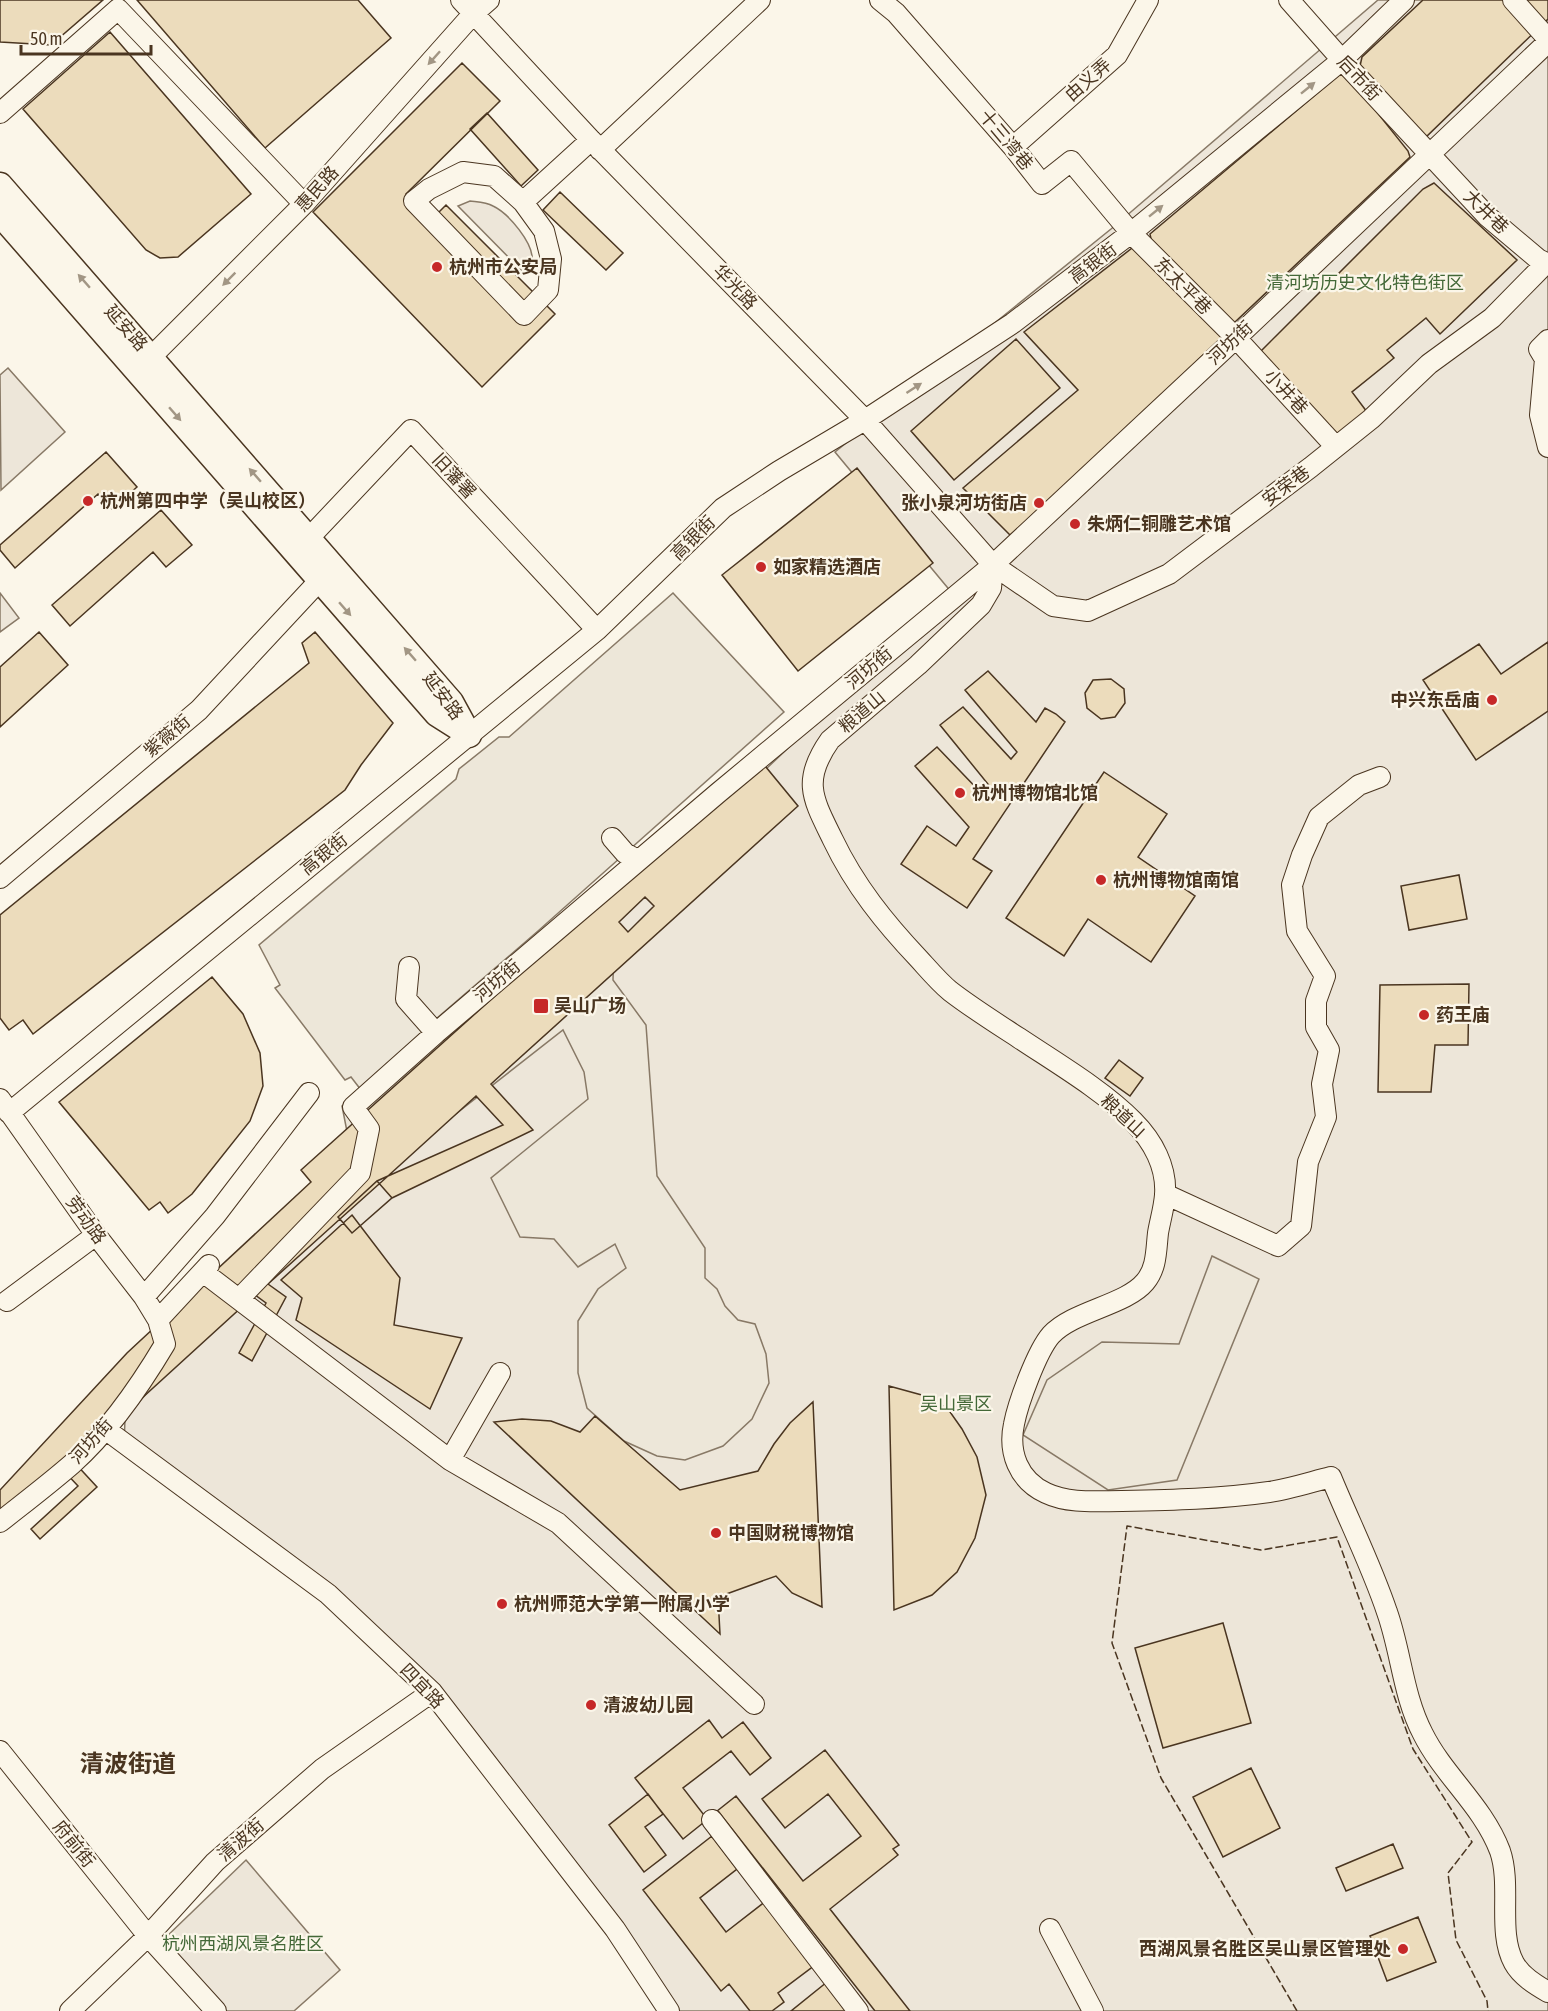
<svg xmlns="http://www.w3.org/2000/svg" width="1548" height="2011" font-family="'Asap Condensed','Noto Sans SC',sans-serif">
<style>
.green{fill:#ede6d9;stroke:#887966;stroke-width:1.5}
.parking{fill:#ede7d9;stroke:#887966;stroke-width:1.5}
.building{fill:#ecdcbc;stroke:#4a3520;stroke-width:1.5;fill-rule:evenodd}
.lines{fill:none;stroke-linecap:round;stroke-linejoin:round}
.minor-casing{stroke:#4a3520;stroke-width:22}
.major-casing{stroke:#4a3520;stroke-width:27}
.minor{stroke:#fbf6e9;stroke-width:20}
.major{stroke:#fbf6e9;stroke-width:24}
.fence{stroke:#4a3520;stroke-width:1.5;stroke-dasharray:8 3;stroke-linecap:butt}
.oneway{fill:#a29684}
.poi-dot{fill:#c62828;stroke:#fbf6e9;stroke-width:2}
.labels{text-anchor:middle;stroke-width:4.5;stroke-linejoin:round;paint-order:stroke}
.street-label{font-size:18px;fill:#4a3520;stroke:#fbf6e9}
.poi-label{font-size:18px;font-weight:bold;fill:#4a3520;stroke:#fbf6e9;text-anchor:start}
.park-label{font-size:18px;fill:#436837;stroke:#fbf6e9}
.district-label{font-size:24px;font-weight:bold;fill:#4a3520;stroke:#fbf6e9}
</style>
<rect width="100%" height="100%" fill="#fbf6e9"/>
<path class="green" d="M1378 0H1548V2011H670L380 1634 124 1446 125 1419 303 1207 952 593 835 452 1111 229Z
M470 201C478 202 486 202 493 206 508 213 535 244 532 262 531 266 527 271 525 274L458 206Z
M8 368 65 432 1 490 0 375Z
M0 593 19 618 0 632Z
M246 1860 340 1970 294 2011H226L162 1941Z"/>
<path class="parking" d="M673 593 784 712 538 931 429 1025 371 1081 547 934 614 948 613 980 646 1025 657 1176 705 1248V1278L717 1289 725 1306 738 1320 755 1324 766 1354 769 1383 752 1419 723 1446 685 1460 657 1456 624 1441 587 1408 578 1373V1321L598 1289 626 1268 615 1244 578 1267 554 1239 520 1237 491 1178 588 1099 584 1072 563 1030 393 1163 359 1193 342 1106 361 1090 351 1077 345 1080 275 988 280 985 259 945 456 779 459 769 499 737H509Z
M1212 1256 1259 1279 1177 1480 1108 1490 1023 1435 1047 1380 1102 1342 1179 1344Z"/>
<path class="building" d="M0 0H103L51 45 0 42Z
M137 0H358L391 38 265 148Z
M1423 0H1548V19L1427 136 1413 130 1360 66 1362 57Z
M110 32 251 194 178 257 160 258 146 250 23 109Z
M462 63 500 101 406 194 432 219 446 205 555 314 482 387 313 212Z
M1339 75 1348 76 1408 151 1410 157 1235 322 1230 323 1152 244 1150 234Z
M487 113 538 170 521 186 470 129Z
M1434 183 1517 260 1440 334 1426 318 1387 350 1394 358 1352 392 1367 412 1333 440 1254 358 1423 189Z
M560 192 623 253 606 270 543 210Z
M1136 245 1224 335 1057 496 1010 535 963 488 1078 390 1024 332Z
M1016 339 1060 388 954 480 911 431Z
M106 452 137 487 112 509 98 494 15 568 0 550V545Z
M857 468 933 563 798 671 722 575Z
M161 510 192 545 166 567 153 552 70 626 52 605Z
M39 632 68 665 0 727V667Z
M315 632 393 723 361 765 345 790 33 1034 23 1020 9 1030 0 1018V915L309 663 302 643Z
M1548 642V711L1476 760 1423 680 1479 644 1501 674Z
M988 671 1036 722 1045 708 1056 714 1065 722 973 859 992 871 967 908 901 864 927 826 956 846 969 827 915 766 937 747 986 798 992 789 940 725 963 707 1011 759 1017 752 965 690Z
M1111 679 1124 689 1125 703 1115 717 1101 719 1087 708 1085 693 1093 680Z
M761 761 798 806 491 1084 533 1130 392 1198 352 1233 340 1219 268 1284 286 1297 252 1361 239 1353 266 1303 255 1295 73 1461 97 1487 40 1539 31 1529 78 1486 63 1470 0 1531V1490L127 1353 311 1182 301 1170 670 839ZM476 1096 503 1125 388 1176ZM388 1176 340 1219 338 1217 377 1181Z
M1104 772 1167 814 1138 857 1195 896 1151 962 1088 919 1064 956 1006 918Z
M1459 875 1467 919 1409 930 1401 886Z
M645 897 654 906 628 932 619 922Z
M212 977 243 1014 260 1053 263 1086 250 1121 192 1194 168 1213 160 1202 149 1210 59 1102Z
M1469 984 1468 1045H1435L1431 1092H1378L1380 985Z
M1119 1060 1143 1078 1130 1096 1105 1078Z
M377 1181 392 1198 352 1233 338 1217Z
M352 1215 400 1278 394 1325 462 1338 430 1409 296 1320 302 1298 281 1280Z
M889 1386 929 1397 948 1409 962 1429 977 1457 986 1495 975 1538 957 1572 932 1595 894 1610Z
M813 1402 822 1607 792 1593 776 1576 718 1597 720 1634 494 1422 522 1419 551 1421 580 1432 595 1416 680 1490 758 1471 774 1444 790 1423Z
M1223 1623 1251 1723 1163 1748 1135 1648Z
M709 1720 722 1738 743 1722 771 1758 750 1775 731 1751 683 1788 707 1819 736 1796 803 1881 861 1836 828 1794 785 1828 762 1799 825 1750 899 1845 893 1849 898 1855 830 1909 910 2011H875L718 1811 683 1839 635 1778Z
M1251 1768 1280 1828 1223 1857 1193 1797Z
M648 1794 663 1814 645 1827 666 1855 644 1872 609 1825Z
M712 1836 737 1869 700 1898 726 1932 766 1901 815 1965 778 1993 784 2002 772 2011H750L729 1984 721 1991 643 1890Z
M1393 1844 1403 1868 1346 1891 1336 1868Z
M1418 1917 1436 1962 1387 1981 1370 1936Z
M827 1982 849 2011H791Z"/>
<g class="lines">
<defs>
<path id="minor" d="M461 0 591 140 865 420 993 565 1053 606 1088 611 1169 574 1311 467 1371 419 1429 364 1492 318 1546 263
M880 0 896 13 1013 147 1042 184 1071 161 1131 233 1236 338 1336 447
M1289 0 1342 60 1487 216 1538 259 1548 264
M1513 0 1548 39
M0 113 118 9 304 204
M1013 147 1117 55 1148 0
M600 150 760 0
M523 202 544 231 551 259 548 290 524 315 414 201 429 189 463 172 494 176 523 202 591 140
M1548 340 1539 349 1545 359 1540 415 1548 447
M140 368 304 204 473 14 489 0
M309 538 411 430 597 630
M993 565 991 588 981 605 918 665 830 740C801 781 813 799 833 840 855 886 885 923 919 959 929 970 939 982 950 991 972 1008 996 1023 1019 1038 1055 1062 1104 1091 1133 1121 1153 1141 1167 1167 1165 1195 1164 1208 1160 1221 1158 1233 1156 1250 1157 1268 1145 1282 1126 1305 1073 1311 1051 1335 1037 1351 1018 1403 1014 1424 1008 1452 1018 1480 1046 1493 1069 1504 1097 1501 1122 1501 1171 1500 1220 1499 1269 1492 1290 1489 1311 1482 1331 1477 1349 1521 1372 1567 1387 1612 1401 1651 1403 1696 1423 1734 1444 1776 1483 1806 1500 1851 1512 1886 1497 1932 1514 1963 1521 1976 1536 1985 1548 1992
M612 838 625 853 634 858
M0 878 199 710 320 580
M409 967 406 999 436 1033
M0 1099 96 1235 144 1297 158 1320 165 1344C140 1386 109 1431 72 1464 49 1484 24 1503 0 1522
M9 1113 597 630 723 508 779 471 865 420 1013 323 1131 233 1342 60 1404 0
M1165 1194 1278 1246 1301 1226 1308 1162 1326 1117 1322 1084 1329 1050 1316 1027V1001L1325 976 1297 931 1292 885 1302 855 1319 817 1359 785 1380 777
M203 1272 450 1460 558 1523 754 1704
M144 1297 215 1216 309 1093
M239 1299 360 1173 369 1129 353 1107 436 1033 718 793 993 565 1236 338 1548 42
M7 1301 96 1235
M158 1320 209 1265
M105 1429 328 1594 432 1692 615 1929 669 2011
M450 1460 500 1373
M0 1751 148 1936 216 2011
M712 1820 858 2011
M1050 1929 1093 2011
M70 2011 148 1936 215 1862 322 1769 432 1692"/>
<path id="major" d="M0 185 451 702 469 735
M0 214 437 714 467 733"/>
</defs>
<use href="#minor" class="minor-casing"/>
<use href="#major" class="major-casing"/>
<use href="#minor" class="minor"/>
<use href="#major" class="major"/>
<path class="fence" d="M1297 2011 1161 1778 1112 1643 1127 1526 1261 1550 1337 1537 1413 1749 1472 1842 1448 1873 1456 1940 1487 2001 1488 2011"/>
</g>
<defs><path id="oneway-solid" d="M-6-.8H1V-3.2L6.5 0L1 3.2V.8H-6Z" transform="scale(1.5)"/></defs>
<g class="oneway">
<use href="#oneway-solid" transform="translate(434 58) rotate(132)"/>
<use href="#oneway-solid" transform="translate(1308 88) rotate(-39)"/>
<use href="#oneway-solid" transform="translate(1156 211) rotate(-39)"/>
<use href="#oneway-solid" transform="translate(229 279) rotate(135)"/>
<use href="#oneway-solid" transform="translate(84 281) rotate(-131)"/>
<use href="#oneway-solid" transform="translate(914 388) rotate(-33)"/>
<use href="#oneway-solid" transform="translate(175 414) rotate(49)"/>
<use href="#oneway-solid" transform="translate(255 475) rotate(-131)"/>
<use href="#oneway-solid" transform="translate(345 609) rotate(49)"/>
<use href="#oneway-solid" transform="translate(410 654) rotate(-131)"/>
</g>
<g class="poi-dot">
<circle cx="437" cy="267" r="6"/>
<circle cx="88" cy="501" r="6"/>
<circle cx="1039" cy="503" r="6"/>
<circle cx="1075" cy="524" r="6"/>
<circle cx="761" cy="567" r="6"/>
<circle cx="1492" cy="700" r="6"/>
<circle cx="960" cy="793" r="6"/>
<circle cx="1101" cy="880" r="6"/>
<rect x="533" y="998" width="16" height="16" rx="3"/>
<circle cx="1424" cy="1015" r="6"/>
<circle cx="716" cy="1533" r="6"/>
<circle cx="502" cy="1604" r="6"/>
<circle cx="591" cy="1705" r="6"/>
<circle cx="1403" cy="1949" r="6"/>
</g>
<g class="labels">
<g class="street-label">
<text transform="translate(1359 78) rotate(47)" y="6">后市街</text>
<text transform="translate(1088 80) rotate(-41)" y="6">由义弄</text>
<text transform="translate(1006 140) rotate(50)" y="6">十三湾巷</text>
<text transform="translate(317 189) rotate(-48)" y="6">惠民路</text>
<text transform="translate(1486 212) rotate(44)" y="6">大井巷</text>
<text transform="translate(1093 263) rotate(-37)" y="6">高银街</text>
<text transform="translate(1183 286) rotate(45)" y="6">东太平巷</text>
<text transform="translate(735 287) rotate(46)" y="6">华光路</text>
<text transform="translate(126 328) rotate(49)" y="6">延安路</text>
<text transform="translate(1230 343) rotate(-43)" y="6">河坊街</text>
<text transform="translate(1286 392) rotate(47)" y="6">小井巷</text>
<text transform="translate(454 476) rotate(47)" y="6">旧藩署</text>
<text transform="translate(1286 486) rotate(-37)" y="6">安荣巷</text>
<text transform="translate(693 538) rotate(-45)" y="6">高银街</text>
<text transform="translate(869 668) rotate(-40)" y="6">河坊街</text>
<text transform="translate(443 696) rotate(54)" y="6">延安路</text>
<text transform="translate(862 712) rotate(-40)" y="6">粮道山</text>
<text transform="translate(167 736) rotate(-40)" y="6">紫薇街</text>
<text transform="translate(324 854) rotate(-39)" y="6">高银街</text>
<text transform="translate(497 981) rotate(-40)" y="6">河坊街</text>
<text transform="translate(1123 1116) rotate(43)" y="6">粮道山</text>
<text transform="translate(86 1220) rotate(54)" y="6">劳动路</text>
<text transform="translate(91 1441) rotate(-48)" y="6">河坊街</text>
<text transform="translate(422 1686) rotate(46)" y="6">四宜路</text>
<text transform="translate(241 1840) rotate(-41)" y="6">清波街</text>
<text transform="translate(74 1844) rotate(51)" y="6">府前街</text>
</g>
<g class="poi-label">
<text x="449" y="273">杭州市公安局</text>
<text x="100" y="507">杭州第四中学（吴山校区）</text>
<text x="1027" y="509" text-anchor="end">张小泉河坊街店</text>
<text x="1087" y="530">朱炳仁铜雕艺术馆</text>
<text x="773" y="573">如家精选酒店</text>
<text x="1480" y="706" text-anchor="end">中兴东岳庙</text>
<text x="972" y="799">杭州博物馆北馆</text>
<text x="1113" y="886">杭州博物馆南馆</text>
<text x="554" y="1012">吴山广场</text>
<text x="1436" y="1021">药王庙</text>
<text x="728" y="1539">中国财税博物馆</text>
<text x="514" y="1610">杭州师范大学第一附属小学</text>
<text x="603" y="1711">清波幼儿园</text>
<text x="1391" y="1955" text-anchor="end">西湖风景名胜区吴山景区管理处</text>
</g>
<g class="park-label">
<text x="1365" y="289">清河坊历史文化特色街区</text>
<text x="956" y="1410">吴山景区</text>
<text x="243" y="1950">杭州西湖风景名胜区</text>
</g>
<g class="district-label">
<text x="128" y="1772">清波街道</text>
</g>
</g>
<path d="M21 45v9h130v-9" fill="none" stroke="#4a3520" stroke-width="3"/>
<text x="30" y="45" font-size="18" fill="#4a3520" stroke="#fbf6e9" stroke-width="4.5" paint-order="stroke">50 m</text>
</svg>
